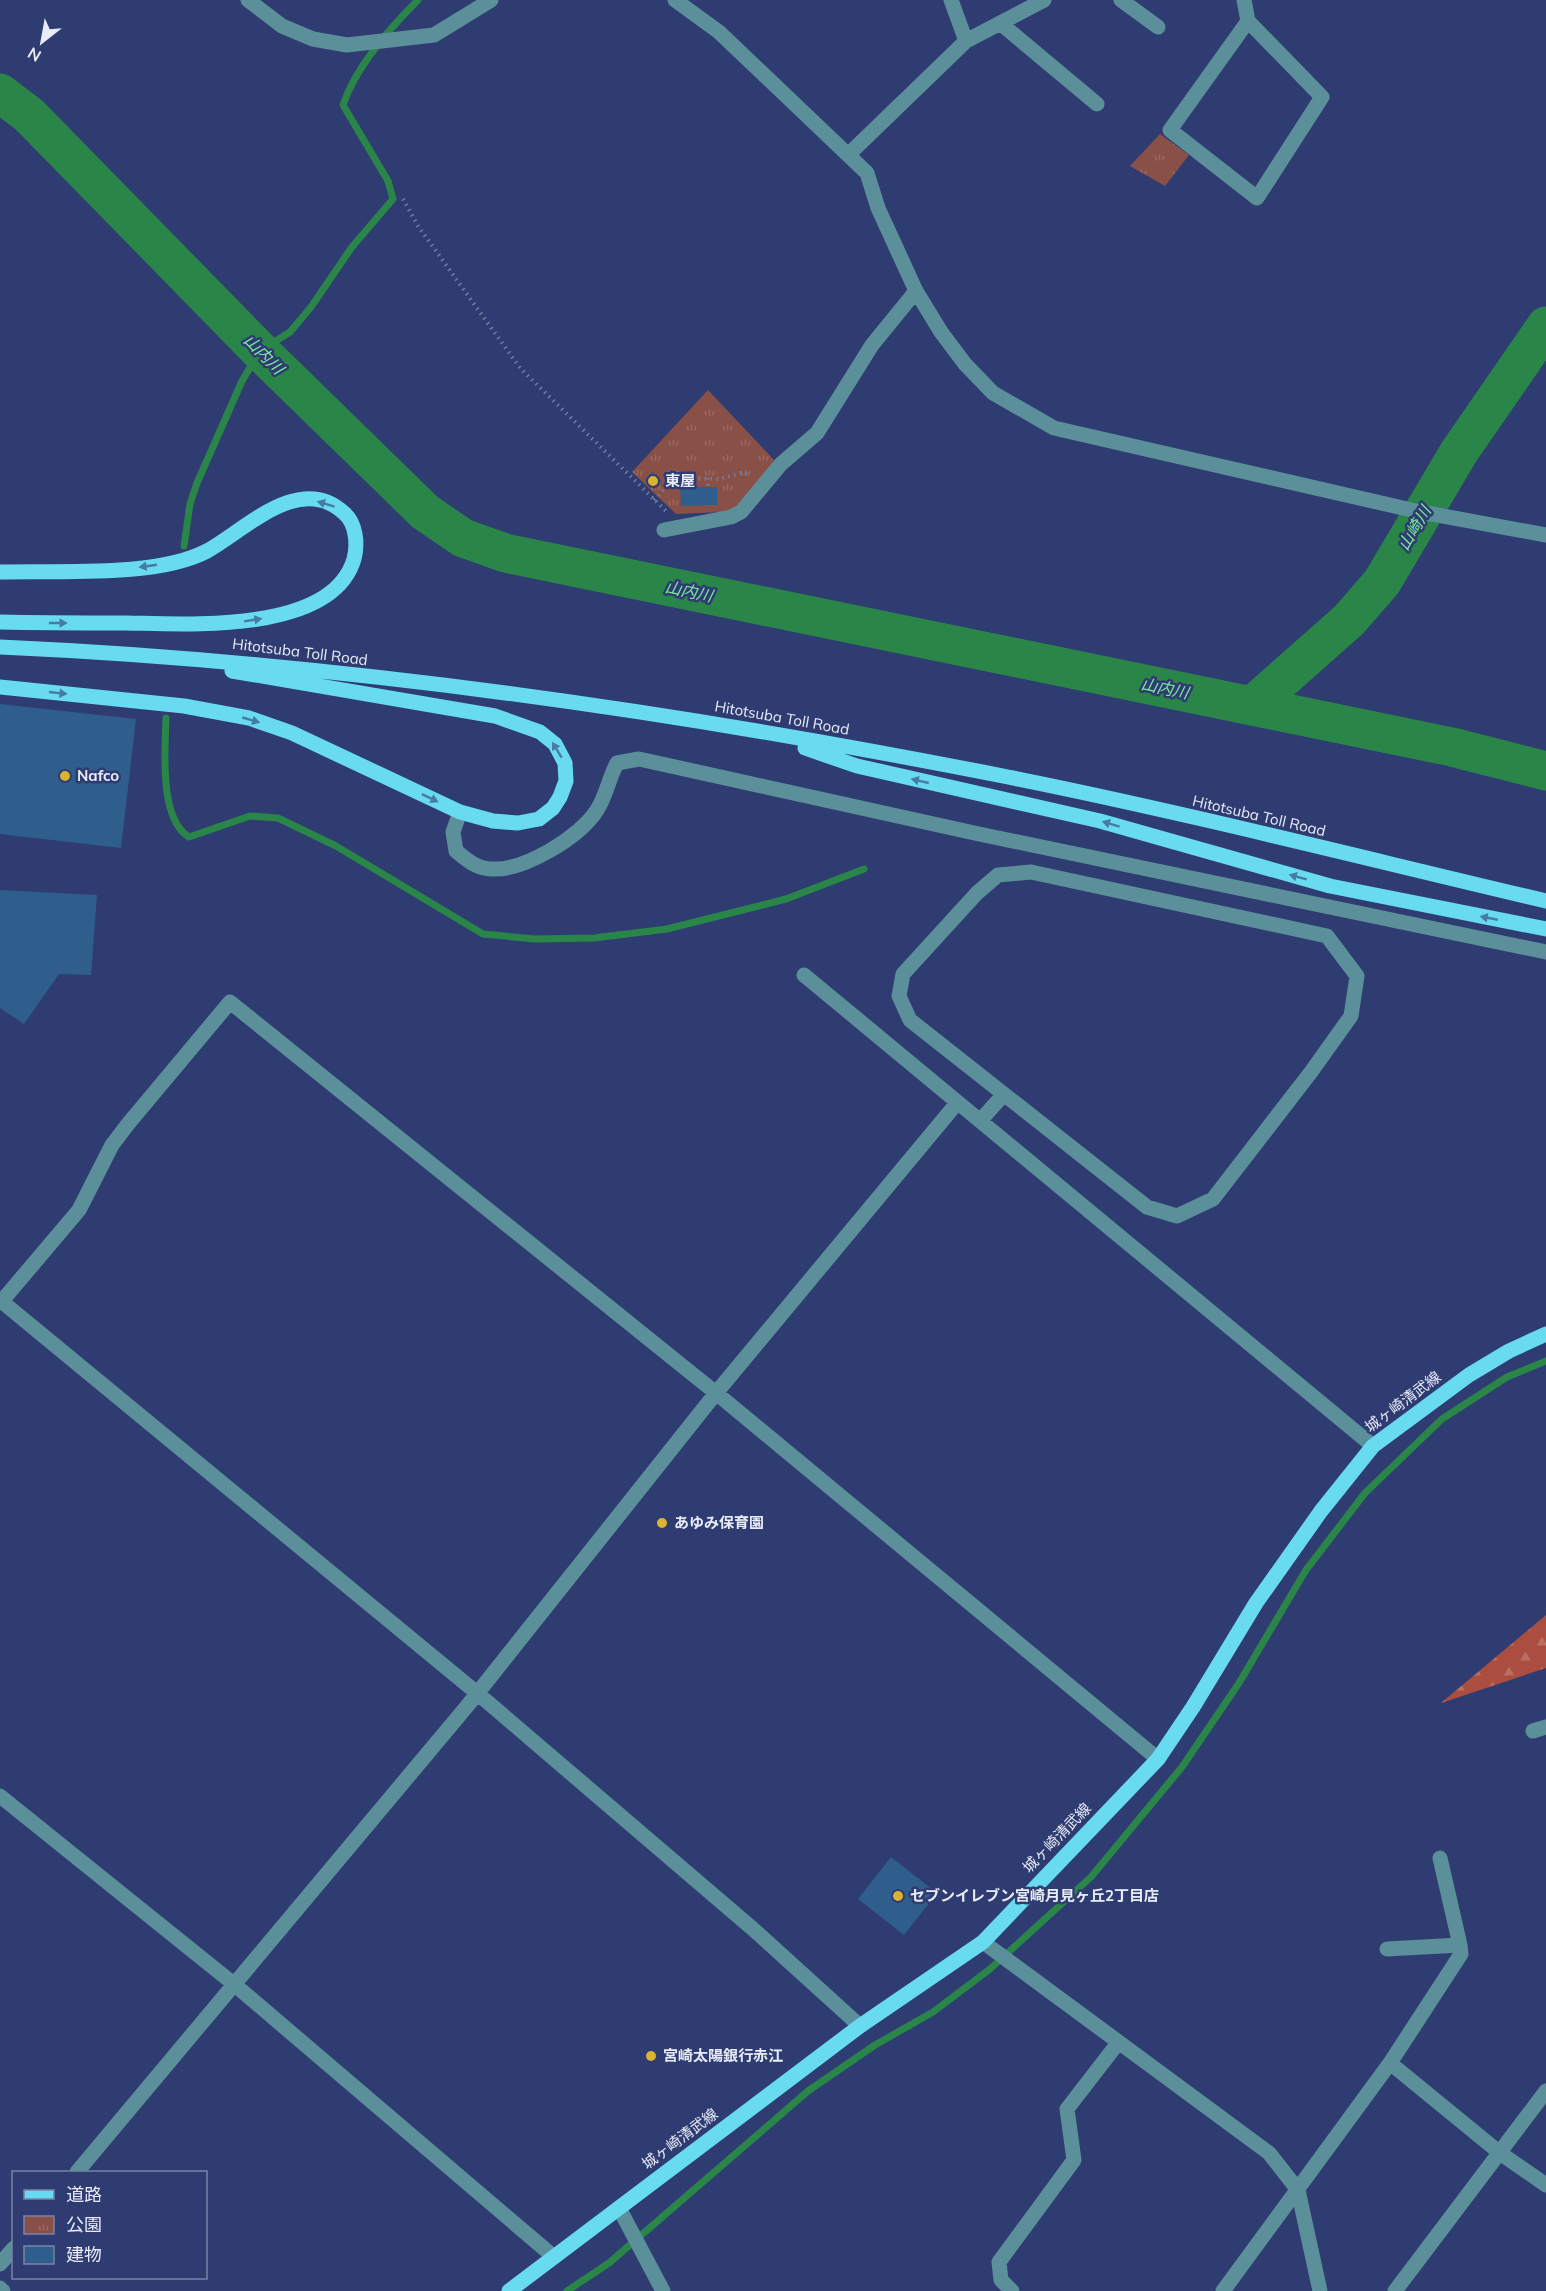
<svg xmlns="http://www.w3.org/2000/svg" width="1546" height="2291" font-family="Mulish,'Noto Sans JP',sans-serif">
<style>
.forest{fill:url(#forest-firs)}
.park{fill:url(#park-tufts)}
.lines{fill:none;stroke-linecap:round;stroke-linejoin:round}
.stream{stroke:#2a8549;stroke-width:7}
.river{stroke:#2a8549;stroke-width:39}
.building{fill:#2f5d8c}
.path{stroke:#727ca2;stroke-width:4;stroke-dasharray:1.5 4.5;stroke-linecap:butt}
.minor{stroke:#5b8f99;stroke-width:15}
.major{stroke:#68dbf0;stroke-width:15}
.oneway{fill:#467ca4}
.poi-dot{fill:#dab333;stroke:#2f3c71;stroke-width:2}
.labels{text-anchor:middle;stroke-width:5;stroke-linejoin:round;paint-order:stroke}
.poi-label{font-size:15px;font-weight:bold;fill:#e8ecf9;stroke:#2f3c71;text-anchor:start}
.street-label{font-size:15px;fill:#e8ecf9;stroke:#2f3c71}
.water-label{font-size:16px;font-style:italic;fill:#7cee9b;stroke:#2f3c71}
</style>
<defs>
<pattern id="forest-firs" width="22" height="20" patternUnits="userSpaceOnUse" patternTransform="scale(1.5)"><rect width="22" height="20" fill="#ab4d3f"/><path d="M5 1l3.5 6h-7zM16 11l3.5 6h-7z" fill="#ba6f65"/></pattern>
<pattern id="park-tufts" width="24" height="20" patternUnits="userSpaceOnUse" patternTransform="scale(1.5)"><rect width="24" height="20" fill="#885046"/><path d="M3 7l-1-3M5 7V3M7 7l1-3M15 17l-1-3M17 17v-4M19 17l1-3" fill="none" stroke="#996961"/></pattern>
</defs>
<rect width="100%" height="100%" fill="#2f3c71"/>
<path class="forest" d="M1546 1615V1668L1441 1703Z"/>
<path class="park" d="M1160 134 1189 155 1165 186 1130 166Z
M708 390 775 461 734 509 722 512 676 514 632 472Z"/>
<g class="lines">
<path class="stream" d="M184 546 190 504 197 483 242 381 260 351 290 332 311 307 352 247 393 199 388 181 343 105C356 66 389 29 418 0
M166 718C165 749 159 819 189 837L250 816 278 818 336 846 483 934 535 939 594 938 667 929 786 899 864 869
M567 2291 609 2263 808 2091 875 2045 933 2012 990 1969 1091 1877 1182 1767 1239 1683 1306 1570 1365 1493 1442 1419 1507 1377 1546 1361"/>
<path class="river" d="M0 93 29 115 260 351 425 512 463 538 505 553 1452 747 1546 771
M1253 705 1349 620 1382 582 1459 452 1546 326"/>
</g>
<path class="building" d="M652 472 662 481 655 489 645 480Z
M680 487H717V505L681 506Z
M0 704 136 719 121 848 0 834Z
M0 890 97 895 91 975 59 974 24 1024 0 1008Z
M891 1857 937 1893 904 1935 858 1899Z"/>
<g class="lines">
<path class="path" d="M403 199 418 226 520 368 666 511
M690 477V487
M708 478V487
M654 500 675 478 720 479 741 473 749 474"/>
<path class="minor" d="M248 0 282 26 313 39 347 45 434 35 491 0
M675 0 719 32 867 173 878 208 916 291 941 332 965 364 993 393 1054 428 1416 511 1546 535
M951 0 966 41
M1121 0 1158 27
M1244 0 1248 21 1322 97 1257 198 1170 130 1248 21
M1000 23 1097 104
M848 155 966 41 1044 0
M664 530 731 517 741 512 781 464 817 433 872 345 916 291
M460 812 453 832 456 851C467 860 477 869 492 869 524 871 580 837 597 810 606 796 609 778 617 763L639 759 979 834 1546 952
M1031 872 1327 936 1357 976 1351 1016 1311 1072 1213 1199 1177 1216 1147 1207 910 1020 899 996 903 974 977 893 998 875Z
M804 975 1373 1446
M980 1121 1004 1094
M0 1300 477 1693 753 1929 860 2026
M2 1301 79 1210 112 1145 128 1124 230 1002 716 1393 1158 1759
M1533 1731 1546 1727
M0 1796 235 1985 554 2257
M1440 1858 1460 1945
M983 1942 1269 2153 1298 2190 1320 2291
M1390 2063 1500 2153 1546 2185
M77 2172 468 1705 716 1393 957 1103
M619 2208 663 2291
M0 2264 14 2248
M0 2288 3 2291
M1012 2291 1001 2280 999 2262 1074 2160 1067 2109 1118 2043
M1223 2291 1390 2063 1461 1954 1460 1945 1387 1949
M1395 2291 1546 2091"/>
<path class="major" d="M0 572C58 570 156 578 207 551 245 530 300 472 344 513 356 523 358 544 354 559 332 634 187 624 127 623 85 623 42 623 0 622
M0 647C338 662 676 711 1008 777 1188 813 1367 859 1546 901
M0 687 184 706 249 718 292 733 460 812 493 821 518 823 539 819 553 808 560 797 566 781 565 763 555 744 540 732 495 716 232 671
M805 748 857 766 1100 821 1330 886 1546 929
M509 2291 860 2026 983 1942 1158 1759 1193 1707 1256 1603 1321 1511 1373 1446 1469 1375 1509 1351 1546 1334"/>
</g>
<defs><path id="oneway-solid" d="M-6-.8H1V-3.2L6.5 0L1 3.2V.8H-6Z" transform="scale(1.5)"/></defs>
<g class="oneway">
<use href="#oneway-solid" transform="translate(326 504) rotate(-163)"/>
<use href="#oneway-solid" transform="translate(148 566) rotate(172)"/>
<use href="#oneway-solid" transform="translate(253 620) rotate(-9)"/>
<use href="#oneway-solid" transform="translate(58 623)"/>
<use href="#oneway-solid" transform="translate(58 693) rotate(6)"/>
<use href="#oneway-solid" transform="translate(251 720) rotate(16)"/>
<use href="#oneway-solid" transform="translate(557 750) rotate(-121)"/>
<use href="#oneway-solid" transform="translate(920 781) rotate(-167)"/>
<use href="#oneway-solid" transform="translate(430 798) rotate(26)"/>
<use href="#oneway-solid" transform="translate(1111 824) rotate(-163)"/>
<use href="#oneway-solid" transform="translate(1298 877) rotate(-165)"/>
<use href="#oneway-solid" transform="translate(1489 918) rotate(-169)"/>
</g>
<g class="poi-dot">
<circle cx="653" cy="481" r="6"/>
<circle cx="65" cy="776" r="6"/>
<circle cx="662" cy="1523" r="6"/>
<circle cx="898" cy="1896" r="6"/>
<circle cx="651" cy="2056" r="6"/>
</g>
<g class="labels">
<g class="poi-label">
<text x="665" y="486">東屋</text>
<text x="77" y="781">Nafco</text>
<text x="674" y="1528">あゆみ保育園</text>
<text x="910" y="1901">セブンイレブン宮崎月見ヶ丘2丁目店</text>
<text x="663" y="2061">宮崎太陽銀行赤江</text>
</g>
<g class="street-label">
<text transform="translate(300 652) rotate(7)" y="5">Hitotsuba Toll Road</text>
<text transform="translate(782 718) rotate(10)" y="5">Hitotsuba Toll Road</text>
<text transform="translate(1259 816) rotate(13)" y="5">Hitotsuba Toll Road</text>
<text transform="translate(1403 1402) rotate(-37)" y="5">城ヶ崎清武線</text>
<text transform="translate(1057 1838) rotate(-46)" y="5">城ヶ崎清武線</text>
<text transform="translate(680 2139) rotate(-37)" y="5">城ヶ崎清武線</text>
</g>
<g class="water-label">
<text transform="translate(264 354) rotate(45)" y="6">山内川</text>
<text transform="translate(1414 528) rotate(-59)" y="6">山崎川</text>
<text transform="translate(689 591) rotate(12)" y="6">山内川</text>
<text transform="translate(1165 688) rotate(12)" y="6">山内川</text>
</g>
</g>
<rect x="12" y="2171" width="195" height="108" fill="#2f3c71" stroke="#7982a7" stroke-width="1.5"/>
<rect x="24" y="2190" width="30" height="9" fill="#68dbf0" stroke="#7982a7" stroke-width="1.5"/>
<text x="66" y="2201" font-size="18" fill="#e8ecf9">道路</text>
<rect x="24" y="2216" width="30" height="18" fill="url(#park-tufts)" stroke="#7982a7" stroke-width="1.5"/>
<text x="66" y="2231" font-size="18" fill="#e8ecf9">公園</text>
<rect x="24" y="2246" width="30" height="18" fill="#2f5d8c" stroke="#7982a7" stroke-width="1.5"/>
<text x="66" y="2261" font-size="18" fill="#e8ecf9">建物</text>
<g transform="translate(42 42) rotate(211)" stroke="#2f3c71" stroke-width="4.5" paint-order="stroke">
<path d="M0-4.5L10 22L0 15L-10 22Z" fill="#e8ecf9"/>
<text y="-9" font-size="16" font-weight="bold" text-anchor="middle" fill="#e8ecf9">N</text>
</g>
</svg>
